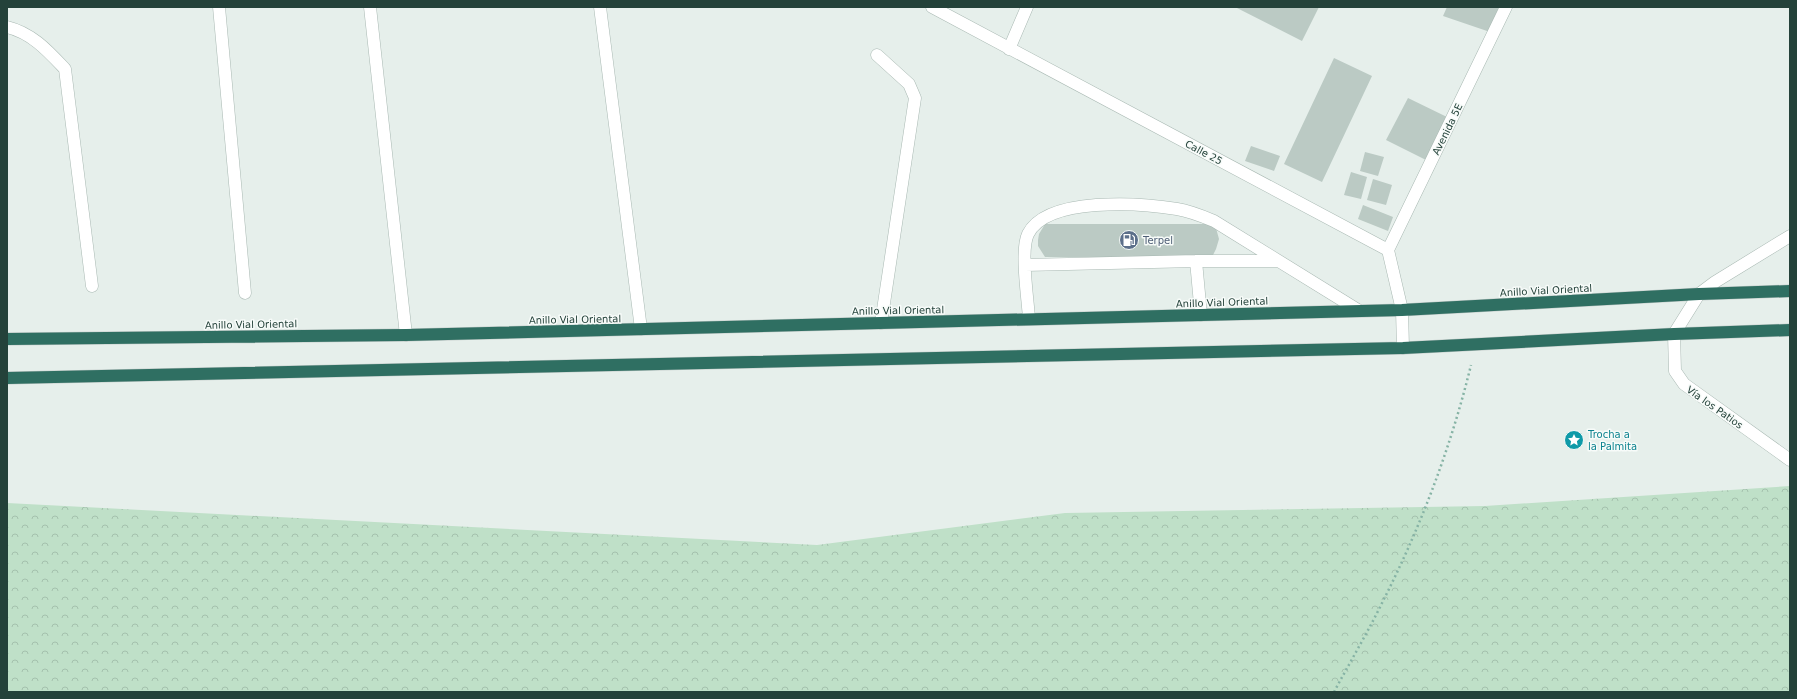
<svg xmlns="http://www.w3.org/2000/svg" width="1797" height="699" font-family="'DejaVu Sans',sans-serif">
<style>
.forest{fill:url(#forest-crowns)}
.building{fill:#bbcac4}
.lines{fill:none;stroke-linecap:round;stroke-linejoin:round}
.minor-casing{stroke:#a8b8b2;stroke-width:13}
.highway-casing{stroke:#c2cac8;stroke-width:13}
.path{stroke:#86b3a5;stroke-width:2.5;stroke-dasharray:2 3;stroke-linecap:butt}
.minor{stroke:#fff;stroke-width:12}
.highway{stroke:#2f6f62;stroke-width:12}
.labels{text-anchor:middle;stroke-width:3;stroke-linejoin:round;paint-order:stroke}
.street-label{font-size:10px;fill:#24423a;stroke:#f7fbf9}
.service-label{font-size:10px;fill:#4e5e75;stroke:#f7fbf9;text-anchor:start}
.culture-label{font-size:10px;fill:#0d838f;stroke:#f7fbf9;text-anchor:start}
</style>
<defs>
<pattern id="forest-crowns" width="20" height="18" patternUnits="userSpaceOnUse"><rect width="20" height="18" fill="#bfe0c8"/><path d="M2 6a3 3 0 1 1 6 0M12 15a3 3 0 1 1 6 0" fill="none" stroke="#a4c1ad"/></pattern>
</defs>
<rect width="100%" height="100%" fill="#e6efeb"/>
<path class="forest" d="M1790 486V692H7V503L817 545 1065 513 1485 506Z"/>
<path class="building" d="M1235 7H1319L1302 41Z
M1447 7H1499L1490 32 1443 16Z
M1334 58 1372 76 1322 182 1284 164Z
M1408 98 1447 117 1426 160 1386 140Z
M1251 146 1280 156 1274 171 1245 161Z
M1365 152 1384 157 1378 176 1360 171Z
M1351 172 1367 177 1361 199 1344 195Z
M1373 179 1392 185 1386 205 1367 200Z
M1363 205 1393 217 1388 231 1358 219Z
M1045 224H1212L1216 228 1219 239 1216 249 1212 257H1045L1038 246V240L1039 234Z"/>
<g class="lines">
<defs>
<path id="minor" d="M219 7 245 293
M370 7 406 335
M600 7 641 329
M932 7 1388 250 1402 310 1403 348
M7 27C32 33 48 51 65 69L92 286
M1009 49 1027 7
M877 55 909 84 915 98 881 323
M1790 236 1715 282 1699 294 1674 334 1675 371 1684 384 1790 460
M1388 250 1506 7
M1196 261 1201 315
M1025 265 1196 261H1279
M1029 319C1028 299 1020 251 1028 234 1047 196 1141 203 1177 209 1190 211 1202 216 1214 221L1358 310"/>
<path id="highway" d="M7 339 406 335 1201 315 1402 310 1699 294 1790 291
M7 378 1403 348 1674 334 1790 330"/>
</defs>
<use href="#minor" class="minor-casing"/>
<use href="#highway" class="highway-casing"/>
<path class="path" d="M1334 692C1350 662 1368 632 1383 601 1421 526 1451 447 1471 365"/>
<use href="#minor" class="minor"/>
<use href="#highway" class="highway"/>
</g>
<defs>
<symbol id="fuel-disc" viewBox="-11 -11 22 22"><circle r="9.5" fill="#5c6f8a" stroke="#f7fbf9"/><path d="M-5.5-6h7V0h2V4h1.3V-2.5L3-4.5l.8-.8L6-3V5H2.5V1h-1V6h-7ZM-4.2-4.7v3.2H.2V-4.7Z" fill="#fff"/></symbol>
<symbol id="sight-disc" viewBox="-11 -11 22 22"><circle r="9.5" fill="#0f9aa8" stroke="#f7fbf9"/><path d="M0-6L1.8-2.2L6-1.7L2.9 1.2L3.7 5.4L0 3.3L-3.7 5.4L-2.9 1.2L-6-1.7L-1.8-2.2Z" fill="#fff"/></symbol>
</defs>
<g fill-rule="evenodd">
<use href="#fuel-disc" x="1118" y="229" width="22" height="22"/>
<use href="#sight-disc" x="1563" y="429" width="22" height="22"/>
</g>
<g class="labels">
<g class="street-label">
<text transform="translate(1447 129) rotate(-64)" y="4">Avenida 5E</text>
<text transform="translate(1204 152) rotate(28)" y="4">Calle 25</text>
<text transform="translate(1546 290) rotate(-3)" y="4">Anillo Vial Oriental</text>
<text transform="translate(1222 302) rotate(-2)" y="4">Anillo Vial Oriental</text>
<text transform="translate(898 310) rotate(-1)" y="4">Anillo Vial Oriental</text>
<text transform="translate(575 319) rotate(-1)" y="4">Anillo Vial Oriental</text>
<text transform="translate(251 324) rotate(-1)" y="4">Anillo Vial Oriental</text>
<text transform="translate(1715 407) rotate(35)" y="4">Vía los Patios</text>
</g>
<g class="service-label">
<text x="1143" y="244">Terpel</text>
</g>
<g class="culture-label">
<text x="1588" y="438">Trocha a<tspan x="1588" dy="12">la Palmita</tspan></text>
</g>
</g>
<rect width="1797" height="699" fill="none" stroke="#24423a" stroke-width="16"/>
</svg>
